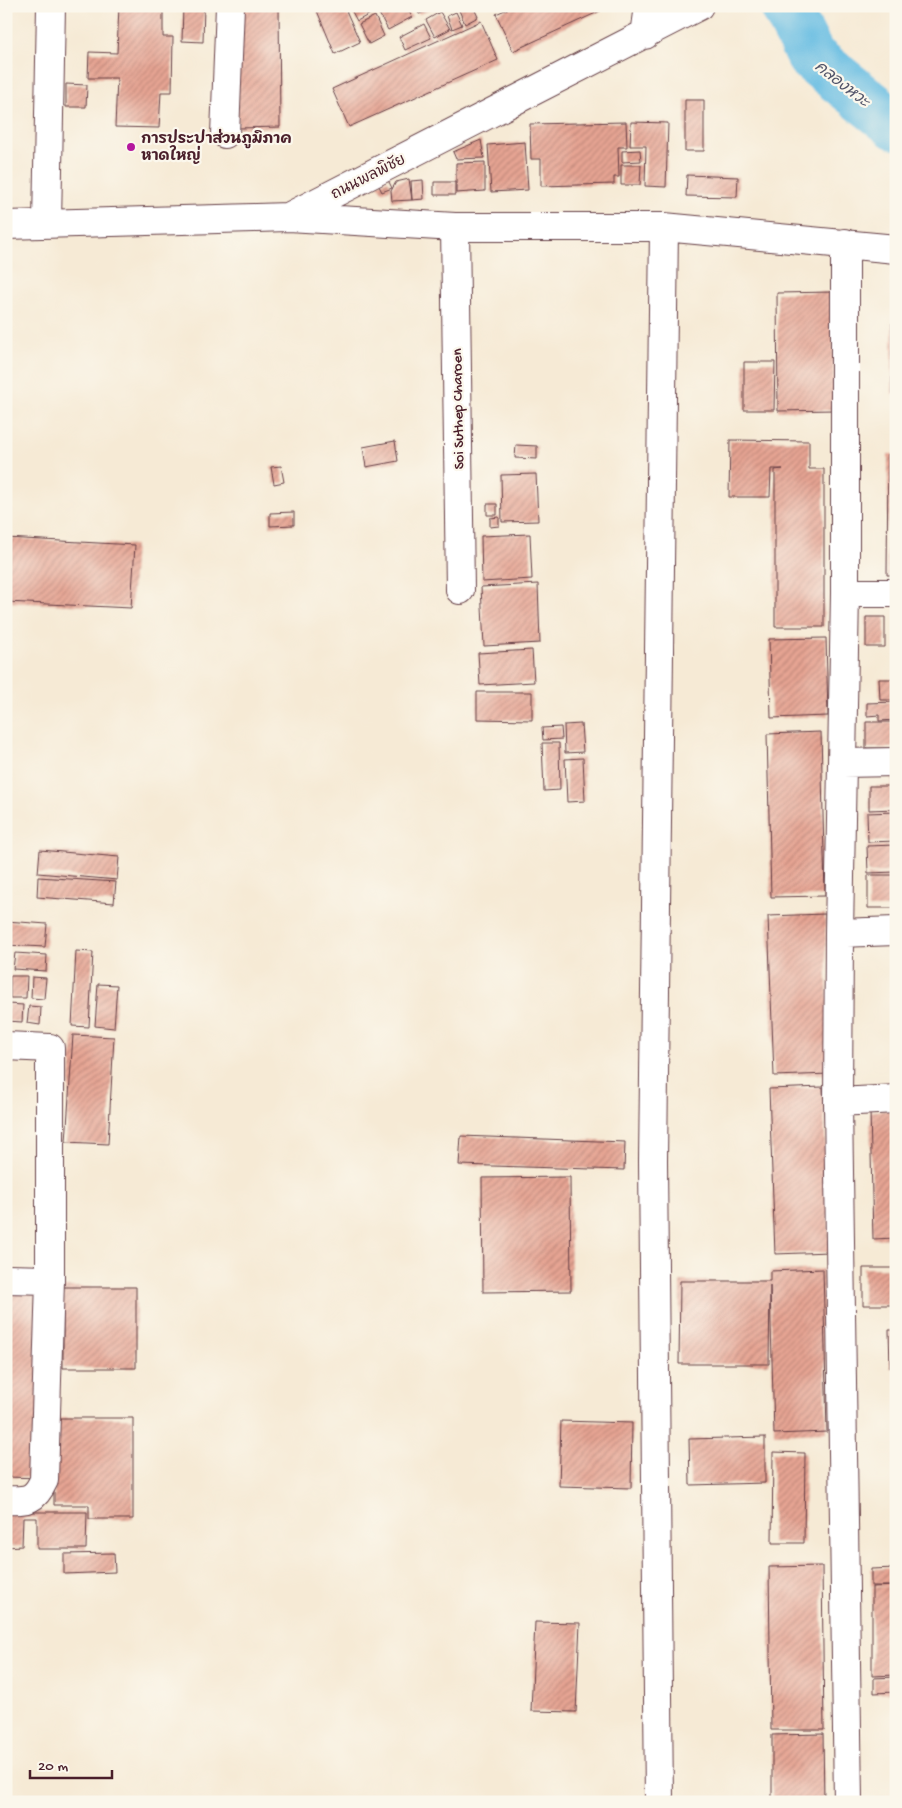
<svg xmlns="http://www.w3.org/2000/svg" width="902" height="1808" font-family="'Gochi Hand','Playpen Sans Thai',sans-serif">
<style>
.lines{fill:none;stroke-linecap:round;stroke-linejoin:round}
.river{stroke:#65bce2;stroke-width:50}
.building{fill:url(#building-hatch)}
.minor-casing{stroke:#643d44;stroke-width:30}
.minor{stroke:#fff;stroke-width:28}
.poi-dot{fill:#b5179e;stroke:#fbf7ec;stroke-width:2}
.labels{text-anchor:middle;stroke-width:4.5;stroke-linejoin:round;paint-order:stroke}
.poi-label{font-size:15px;font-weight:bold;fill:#4a1f2b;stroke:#fbf7ec;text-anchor:start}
.street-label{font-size:15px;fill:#4a1f2b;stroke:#fbf7ec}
.water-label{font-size:16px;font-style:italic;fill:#53566b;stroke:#fbf7ec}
</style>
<defs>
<pattern id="building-hatch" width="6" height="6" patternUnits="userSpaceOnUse" patternTransform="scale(1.25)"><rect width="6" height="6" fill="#e6a493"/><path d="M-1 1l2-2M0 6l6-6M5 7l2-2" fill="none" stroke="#bc8578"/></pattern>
</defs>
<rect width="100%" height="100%" fill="#fbf7ec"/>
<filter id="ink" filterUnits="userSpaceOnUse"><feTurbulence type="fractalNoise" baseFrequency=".02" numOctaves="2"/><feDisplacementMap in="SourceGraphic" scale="10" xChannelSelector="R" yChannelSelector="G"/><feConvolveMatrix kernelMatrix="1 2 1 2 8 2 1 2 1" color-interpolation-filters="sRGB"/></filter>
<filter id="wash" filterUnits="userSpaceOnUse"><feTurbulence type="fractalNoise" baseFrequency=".0096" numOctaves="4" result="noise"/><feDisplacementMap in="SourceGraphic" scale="20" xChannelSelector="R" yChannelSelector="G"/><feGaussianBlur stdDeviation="1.12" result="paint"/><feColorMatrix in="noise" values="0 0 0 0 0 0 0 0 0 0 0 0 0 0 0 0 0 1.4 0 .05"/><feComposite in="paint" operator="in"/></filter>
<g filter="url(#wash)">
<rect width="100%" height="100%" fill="#f6ead5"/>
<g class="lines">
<path class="river" d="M785 6 811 57 896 125"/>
</g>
<g id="blocks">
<path class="building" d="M119 6H163V37H173L172 92H161L159 128 115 127 117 78H88L89 52 117 53Z
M183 6H204L203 42 182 41Z
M237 6H279L280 127 238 128Z
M315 6H344L360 42 335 54Z
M349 6H371L374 12 357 21Z
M375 6H406L412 17 388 30Z
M415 6H428L430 10 419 14Z
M460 6H473L478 17 465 24 458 8Z
M514 6H611L513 51 496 14Z
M440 12 450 29 435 37 426 20Z
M456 12 462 25 452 29 447 16Z
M375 16 384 36 369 44 359 24Z
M481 21 498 60 349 127 332 89Z
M424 24 431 38 405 50 399 37Z
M66 84 87 85 86 107H66Z
M685 100H704V151H685Z
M626 122 627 147H618L619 177H614V184L541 186V159H531L530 124Z
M631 122 668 123 666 187 645 186 646 146H630Z
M481 140 484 158 456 159 453 152Z
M525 142 528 190 491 192 488 145Z
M640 150 641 161 622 162V151Z
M485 162V191L456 193V163Z
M621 165H641L640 185H621Z
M687 175 738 177 737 197 686 196Z
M409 179 412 200 392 201 391 191 396 182Z
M388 180 392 188 382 192 378 184Z
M423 180 424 199 412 200 411 181Z
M434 182H455V195H434Z
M833 292 834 410 778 411 777 293Z
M892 323H896V394H892Z
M744 362H775L774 410H744Z
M730 440 809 441V469H824V627H775V470L783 469H771L770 497H729Z
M395 441 398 461 366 467 363 447Z
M516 445 537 446V459L515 458Z
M888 454H896V575H887Z
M281 466 284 482 274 484 271 467Z
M536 474 538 521 502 522 501 475Z
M487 504H497V515H487Z
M294 512V525L270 526V513Z
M499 517V526L490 527V518Z
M530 534 532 579 482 582 481 536Z
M6 538 135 545 131 608 6 602Z
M538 584 540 643 484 646 481 587Z
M866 617H885V647H866Z
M826 638 828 716 771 718 769 639Z
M532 650 534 682 480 685 478 653Z
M879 679H896V700H880Z
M477 692H532V720L477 719Z
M896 702V720L879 721V715L867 716V703Z
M866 722H896V748H866Z
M581 724 583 752 565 753 564 725Z
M561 727 562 739 543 740 542 728Z
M821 732 825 896 771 897 767 734Z
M542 743H559L560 790 544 791Z
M583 758 585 801 567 802 565 759Z
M896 774V809L869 810V786H892V775Z
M896 812V841L868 842 867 813Z
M6 841H10L8 874H6Z
M896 845V872L868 873 867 846Z
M40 850 119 857 117 880 38 873Z
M868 875H896V908H868Z
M38 877 116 882 114 903 37 897Z
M825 914 830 1074 774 1076 768 916Z
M6 921 47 924 45 947 6 945Z
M76 951 93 952 89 1027 72 1026Z
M15 953 47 955 46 971 13 969Z
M10 976H27L26 998H10Z
M32 977 46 978 44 999 31 998Z
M98 984 117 985 114 1028 95 1026Z
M8 1004 23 1005 22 1022 7 1021Z
M29 1006 41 1007 40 1025 27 1023Z
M73 1035 114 1037 108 1144 66 1142Z
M823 1087 830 1252 775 1254 769 1089Z
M896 1110V1238L873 1239 870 1111Z
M461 1136 625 1142 624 1170 459 1165Z
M570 1177 571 1291 483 1292 482 1178Z
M863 1268H896V1305H863Z
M823 1269 827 1432 774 1434 770 1286 769 1364H679L680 1281H770V1271Z
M63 1287H136V1368H63Z
M6 1291H46L41 1478 6 1477Z
M889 1330H896V1367L890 1368Z
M54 1418H133V1519H89V1505H54Z
M561 1421 632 1423 631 1488 559 1486Z
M765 1437V1483L690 1485 689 1439Z
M773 1452 805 1453 804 1543H772Z
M6 1512H87L86 1549H37V1518H23L22 1546 6 1547Z
M114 1553 115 1572 64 1574V1554Z
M822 1566 824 1730H771L769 1567Z
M896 1568V1586H871V1569Z
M896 1586V1675L872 1676V1587Z
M535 1622 580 1623 576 1712 531 1711Z
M896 1677V1692L874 1693V1678Z
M823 1734 824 1802H772V1735Z"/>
</g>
</g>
<g filter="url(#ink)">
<use href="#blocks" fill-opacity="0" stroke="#643d44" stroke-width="1"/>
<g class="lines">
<defs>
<path id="minor" d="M645 35 649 6
M225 134 230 6
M289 217 455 227H664L896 249
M47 224 51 6
M6 225 288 217 699 6
M455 227 460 590
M845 243V593L839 933 838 1102 848 1802
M845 593H896
M843 763 896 762
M839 933 896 931
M6 1046 50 1048V1280L44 1480C35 1500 28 1501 6 1500
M838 1102 896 1099
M6 1279 50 1280
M659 1802 653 1161 664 227"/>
</defs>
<use href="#minor" class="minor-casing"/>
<use href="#minor" class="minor"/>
</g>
</g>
<circle class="poi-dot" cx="131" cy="147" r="5"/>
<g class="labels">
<g class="poi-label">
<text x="141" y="143">การประปาส่วนภูมิภาค<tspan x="141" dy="17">หาดใหญ่</tspan></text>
</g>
<g class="street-label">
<text transform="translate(368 176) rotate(-27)" y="5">ถนนพลพิชัย</text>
<text transform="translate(457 409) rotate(-91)" y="5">Soi Suthep Charoen</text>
</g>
<g class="water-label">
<text transform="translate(843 83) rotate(38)" y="6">คลองหวะ</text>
</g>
</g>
<rect width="902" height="1808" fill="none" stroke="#fbf7ec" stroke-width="25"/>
<path d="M30 1770v8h82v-8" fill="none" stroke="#4a1f2b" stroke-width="2.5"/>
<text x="38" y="1770" font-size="15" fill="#4a1f2b" stroke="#fbf7ec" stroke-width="4" paint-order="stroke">20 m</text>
</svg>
